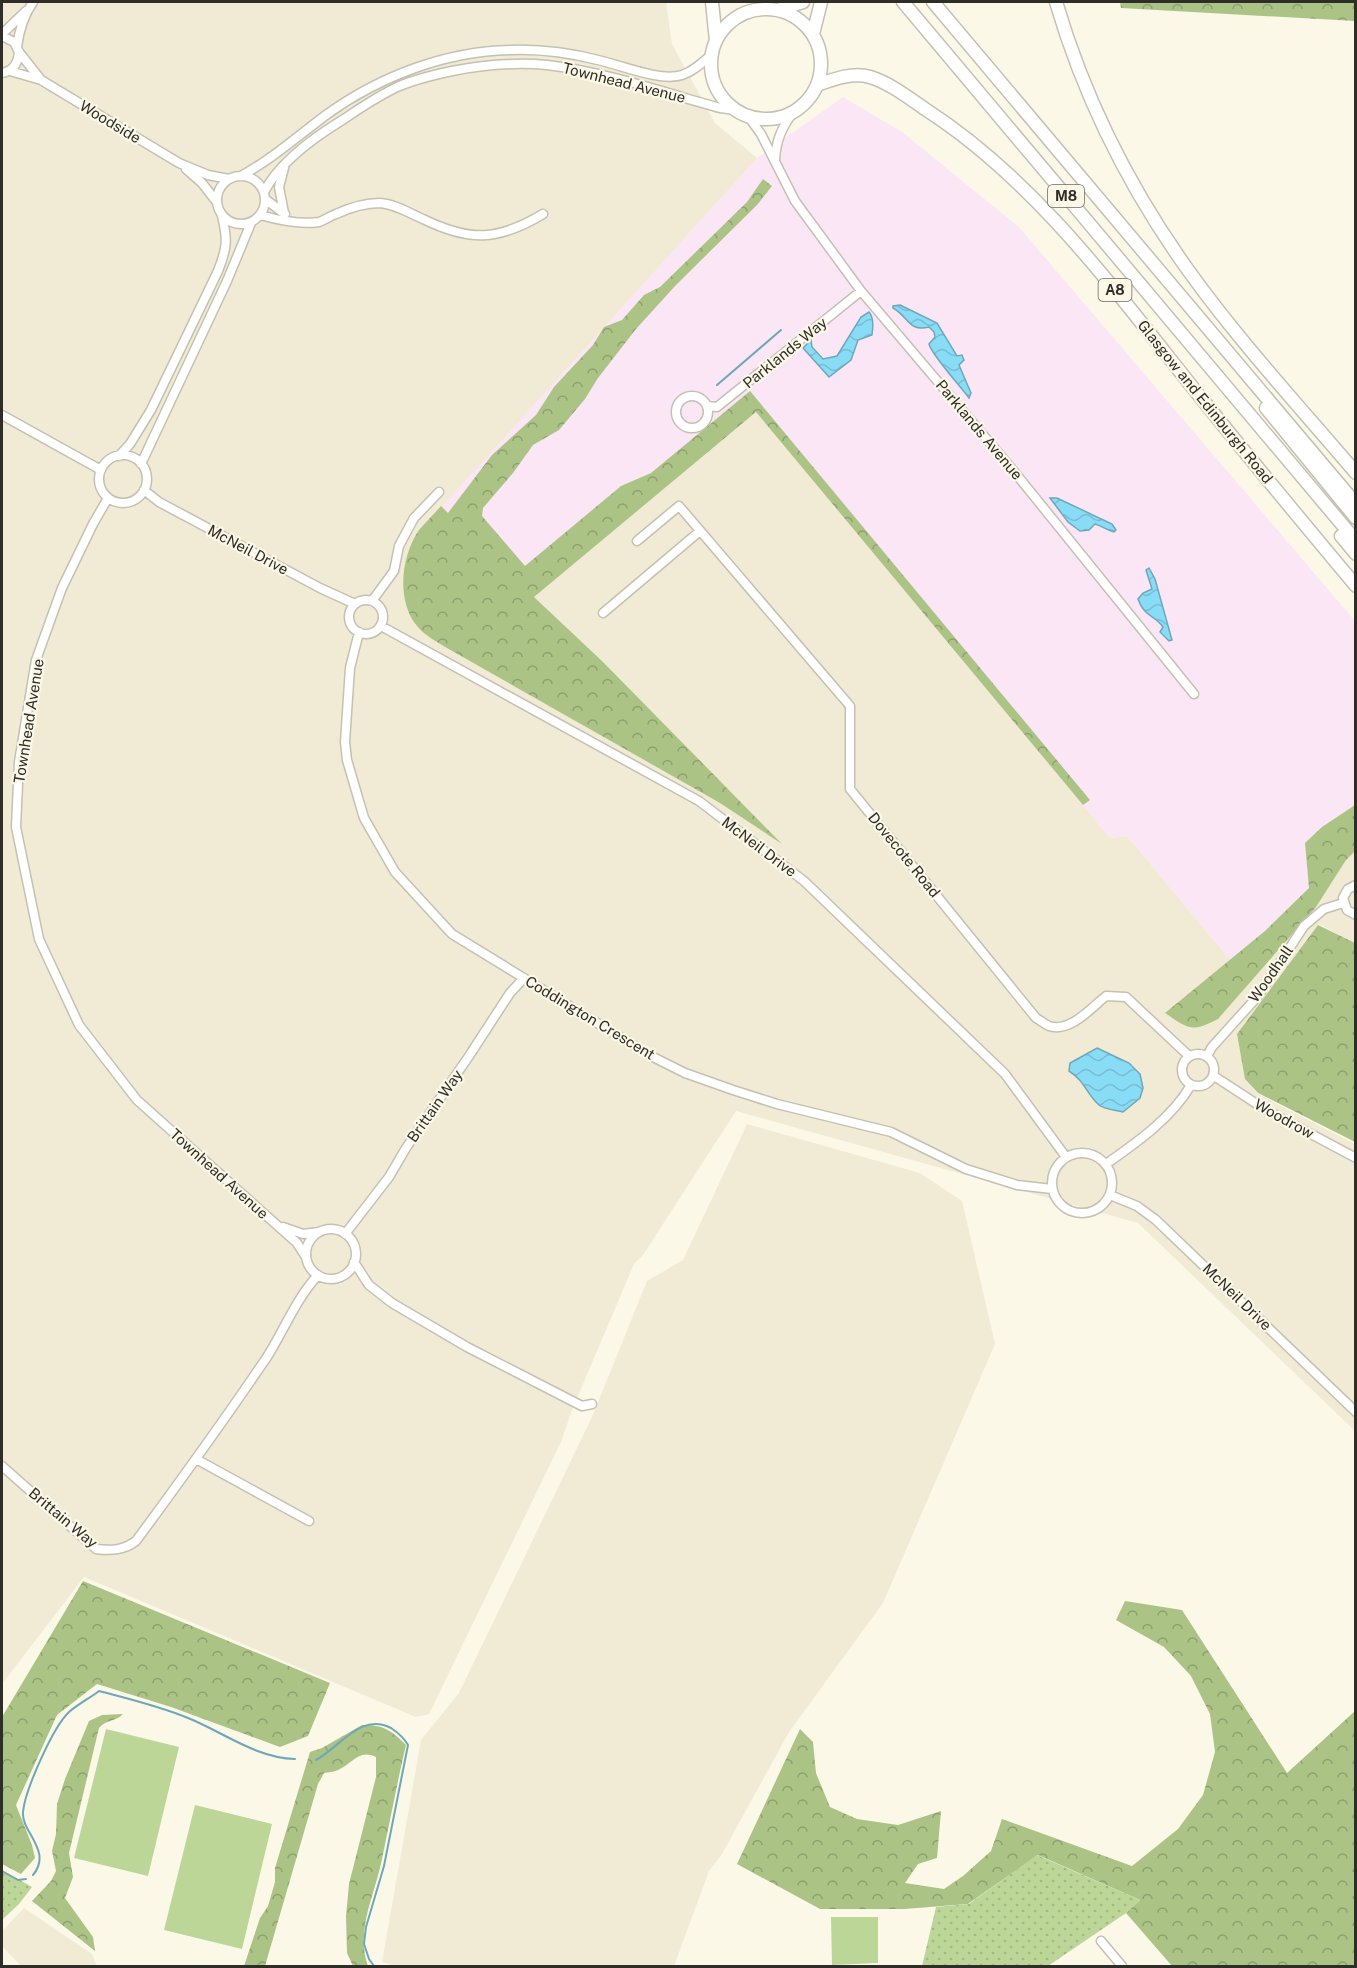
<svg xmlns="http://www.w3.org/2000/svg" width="1357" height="1968" font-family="'Public Sans',sans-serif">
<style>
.commercial{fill:#fbe6f6}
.built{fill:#f1ebd5}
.green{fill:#bcd698}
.forest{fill:url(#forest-crowns)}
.park{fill:url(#park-dots)}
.water{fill:url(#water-waves);stroke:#6ea8b8;stroke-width:1.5}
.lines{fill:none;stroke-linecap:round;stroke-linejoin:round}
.stream{stroke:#6ea8b8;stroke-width:2}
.minor-casing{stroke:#c4c1b2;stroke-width:11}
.highway-casing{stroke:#c4c1b2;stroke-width:15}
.minor{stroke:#fff;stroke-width:8}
.highway{stroke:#fff;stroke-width:12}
.labels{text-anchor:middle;stroke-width:4.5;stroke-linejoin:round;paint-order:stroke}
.shield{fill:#fbf8e8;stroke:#6c6a61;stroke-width:1.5}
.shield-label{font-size:14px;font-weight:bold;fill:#2e2d27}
.street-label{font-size:15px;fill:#2e2d27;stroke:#fbf8e8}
</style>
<defs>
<pattern id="forest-crowns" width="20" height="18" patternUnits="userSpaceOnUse" patternTransform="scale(1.5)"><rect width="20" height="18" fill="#abc486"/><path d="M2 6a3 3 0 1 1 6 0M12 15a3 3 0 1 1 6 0" fill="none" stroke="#8ca06e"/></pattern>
<pattern id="park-dots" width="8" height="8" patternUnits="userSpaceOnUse" patternTransform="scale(1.5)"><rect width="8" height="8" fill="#bcd698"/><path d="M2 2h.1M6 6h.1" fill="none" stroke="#a2b883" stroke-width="1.8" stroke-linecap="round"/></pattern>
<pattern id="water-waves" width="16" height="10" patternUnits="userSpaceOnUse" patternTransform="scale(1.5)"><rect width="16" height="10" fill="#89dcf6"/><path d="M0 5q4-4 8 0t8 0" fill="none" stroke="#77bdd3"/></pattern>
</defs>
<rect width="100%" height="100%" fill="#fbf8e8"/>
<path class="commercial" d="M843 97 902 132 1019 227 1355 621V805L1322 827 1305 843 1309 888 1265 931 1230 960 1127 836 1110 838 756 412 534 597 437 511 757 158Z"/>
<path class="built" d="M2 2H666L672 44 715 123 757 158 438 511 534 597 756 412 1110 838 1127 836 1230 960 1265 931 1309 888 1305 843 1322 827 1355 805V944L1319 924 1237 1034 1246 1080 1258 1094 1355 1144V1431L1138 1223 736 1111 643 1255 634 1264 572 1410 561 1442 429 1714 416 1717 84 1577 2 1684Z
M747 1124 920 1173 962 1201 995 1344 883 1603 789 1732 722 1854 709 1871 674 1966H395L382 1962 421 1740 459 1693 592 1417 647 1281 683 1260Z
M24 1908 92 1954 97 1966H21L2 1946V1931Z"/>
<path class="green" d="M106 1729 179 1747 148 1876 74 1858Z
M195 1805 272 1824 242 1949 164 1930Z
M831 1917H878V1963L832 1965Z"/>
<path class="forest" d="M1120 2H1355V21L1121 8Z
M763 179 772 186 757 205 676 285 636 329 598 378 585 399 559 430 533 445 513 473 483 508 482 516 525 566 621 486 651 473 750 391 1090 800 1083 805 756 412 534 597 603 662 782 844 720 803 447 648C437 642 424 635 417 626 396 601 401 556 419 530 426 522 434 514 441 506L448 513 492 455 536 415 554 387 593 345 604 327 622 320 644 295 660 287 747 202Z
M1355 805V851L1346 860 1316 907 1218 1019C1191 1033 1189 1029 1165 1013L1265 931 1309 888 1305 843 1322 827Z
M1318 925 1355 943V1142L1258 1093 1245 1079 1237 1034Z
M83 1581 330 1683 308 1736 280 1747 171 1707 97 1684 57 1715 16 1805 32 1845 35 1858 21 1874 2 1864V1717Z
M1125 1601 1182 1610 1287 1773 1355 1711V1966H1172L1126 1913 1140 1900 1038 1855 968 1904 904 1909H820L737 1864 800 1729 813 1742 816 1773 830 1807 857 1819 898 1825 941 1811 937 1858 918 1864 905 1883 944 1889 963 1876 991 1851 1002 1819 1132 1866 1178 1829 1203 1795 1215 1752 1210 1714 1191 1676 1164 1647 1116 1620Z
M123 1714C116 1722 106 1719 99 1728L69 1853 73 1877 65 1898 93 1937 95 1951 32 1901 51 1881 56 1871 52 1851 56 1834 57 1804 65 1779 89 1721 102 1715Z
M362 1725C384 1725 391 1730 406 1745 397 1783 390 1821 382 1859 375 1895 355 1930 368 1966H353L347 1953 346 1916 349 1884 376 1777V1757C358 1749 354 1763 338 1770 334 1772 328 1772 324 1773L318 1784 265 1966H244L260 1918 268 1906 275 1882V1868L310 1752 322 1748Z"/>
<path class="park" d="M1037 1855 1140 1900 1126 1913 1048 1966H922L936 1907 969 1904Z
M2 1870 32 1887 19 1904 2 1920Z"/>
<path class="water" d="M900 305 937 323 957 356 962 355 964 360 959 365 971 393 969 398C961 387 931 354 929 344L935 337 934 332 929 327C908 332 909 317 893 308V306Z
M869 312C874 318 873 327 872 335L858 340 851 360 829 377 803 348 811 340 812 347 823 359 837 356 861 317Z
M1050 498H1057L1112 524 1116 530 1114 532C1106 530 1102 526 1095 524L1089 530 1080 531 1068 522Z
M1149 568 1155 579 1172 640 1169 641 1160 632 1163 627C1154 614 1145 618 1138 599L1143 593 1152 589 1146 570Z
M1097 1048 1129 1063 1140 1074 1143 1088 1140 1098 1123 1112C1115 1110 1106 1110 1099 1105 1087 1095 1085 1081 1069 1071L1070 1063Z"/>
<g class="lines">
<path class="stream" d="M717 385 781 330
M316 1760C340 1747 361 1712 391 1728 397 1732 404 1738 408 1745L384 1866 366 1927 364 1944 369 1959 374 1966
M2 1871 18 1880 26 1879
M33 1875C53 1851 21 1832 23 1812 25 1790 53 1727 69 1712 78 1704 90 1698 99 1691 129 1699 159 1706 188 1718 223 1732 256 1758 295 1759"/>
<defs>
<path id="minor" d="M2 34 26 11
M2 36 14 42 19 52 41 80
M17 47C19 31 24 15 33 2
M10 71 41 80 179 163 208 175 229 179
M2 73C13 71 18 64 19 52
M748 116 761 134 795 201 861 291 1012 469 1194 694
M775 160C776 140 782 127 794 111
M186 169 202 183 216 201
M217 200a24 24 0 1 1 48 0a24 24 0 1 1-48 0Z
M241 176C272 159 298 136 326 115 380 76 446 51 512 50 542 49 570 53 598 60 621 65 660 82 682 75 694 71 703 62 712 54
M264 192C279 163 316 136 344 119 360 108 377 97 395 88 412 80 433 75 452 71 483 65 515 62 547 65 602 71 666 93 720 108L736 110
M265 199 285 214
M284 213 279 187 285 164
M260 215C278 220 300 225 319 222 325 220 330 216 336 214 349 208 365 203 380 203 395 204 409 213 423 219 470 242 498 241 543 214
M676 412a16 16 0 1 1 32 0a16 16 0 1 1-32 0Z
M707 406 717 407 861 291
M2 415 101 470
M99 479a24 24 0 1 1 48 0a24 24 0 1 1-48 0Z
M119 456 130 444 151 410 218 271C227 248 228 240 222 216
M141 464 227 281 251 223
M144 490 159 502 320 588 355 604
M108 498 93 524 62 588 36 660 19 762 16 827 39 939 79 1025 137 1100 297 1243 306 1257
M637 541 679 506 850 706V789L1036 1018C1040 1020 1044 1024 1049 1026 1070 1033 1091 1008 1106 996L1126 997 1189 1056
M349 617a17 17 0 1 1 34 0a17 17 0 1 1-34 0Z
M372 601 394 571 399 546 414 518 439 492
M603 613 700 531
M381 626 699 801 804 881 1005 1074 1066 1157
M359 632 350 668 345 742 347 760 364 818 395 872 452 934 651 1056 685 1073 733 1090 777 1104 891 1132 966 1169 1017 1185 1052 1189
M1356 885 1348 889 1343 898 1347 910 1356 915
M1182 1070a16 16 0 1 1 32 0a16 16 0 1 1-32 0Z
M1207 1056 1212 1047 1258 996 1304 926 1324 909 1343 903
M1214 1076 1266 1110 1356 1158
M1052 1183a30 30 0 1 1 60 0a30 30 0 1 1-60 0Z
M1106 1164C1136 1143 1172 1118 1191 1085
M1110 1195 1137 1206 1156 1220 1356 1412
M283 1227 303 1234 319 1232
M306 1254a25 25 0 1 1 50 0a25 25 0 1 1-50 0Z
M345 1234 389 1177 406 1148 469 1056 510 993 524 978
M354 1262 369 1285 392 1303 467 1347 582 1406 592 1404
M196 1459 309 1521
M2 1466 96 1549C112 1551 124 1550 136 1541 181 1480 225 1419 267 1357 284 1330 296 1299 318 1275
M1101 1941 1122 1966"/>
<path id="highway" d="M712 2 716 41
M903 2 1356 541
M933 2 1356 504
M1056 2C1084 97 1130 189 1188 270 1239 341 1299 406 1356 473
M711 64a55 55 0 1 1 110 0a55 55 0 1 1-110 0Z
M778 10 803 2
M813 34 821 2
M817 85C834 79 853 72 870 77 890 83 909 98 925 109 1040 183 1121 299 1206 404 1255 465 1305 525 1356 586
M1266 408 1356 518
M1341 536 1356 554"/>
</defs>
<use href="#minor" class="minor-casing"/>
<use href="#highway" class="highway-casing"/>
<use href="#minor" class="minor"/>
<use href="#highway" class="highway"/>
</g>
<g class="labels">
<g class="shield">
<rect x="1048" y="185" width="36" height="22" rx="4.5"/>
<rect x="1098.5" y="279" width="33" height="22" rx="4.5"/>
</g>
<g class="shield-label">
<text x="1066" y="201">M8</text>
<text x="1115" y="295">A8</text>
</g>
<g class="street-label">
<text transform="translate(624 83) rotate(14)" y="5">Townhead Avenue</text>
<text transform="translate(110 122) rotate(31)" y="5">Woodside</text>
<text transform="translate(785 353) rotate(-39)" y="5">Parklands Way</text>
<text transform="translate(1205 402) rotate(51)" y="5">Glasgow and Edinburgh Road</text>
<text transform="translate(979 430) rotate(50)" y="5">Parklands Avenue</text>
<text transform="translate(248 550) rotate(28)" y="5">McNeil Drive</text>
<text transform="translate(29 721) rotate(-81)" y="5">Townhead Avenue</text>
<text transform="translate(759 847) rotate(37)" y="5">McNeil Drive</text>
<text transform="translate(904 855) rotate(51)" y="5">Dovecote Road</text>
<text transform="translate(1271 974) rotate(-55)" y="5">Woodhall</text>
<text transform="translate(590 1018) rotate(31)" y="5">Coddington Crescent</text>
<text transform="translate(435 1106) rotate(-55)" y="5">Brittain Way</text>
<text transform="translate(1284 1119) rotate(29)" y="5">Woodrow</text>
<text transform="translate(219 1174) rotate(42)" y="5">Townhead Avenue</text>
<text transform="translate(1237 1297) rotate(44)" y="5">McNeil Drive</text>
<text transform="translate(63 1518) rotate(40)" y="5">Brittain Way</text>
</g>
</g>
<rect width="1357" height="1968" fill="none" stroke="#2e2d27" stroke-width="6"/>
</svg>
